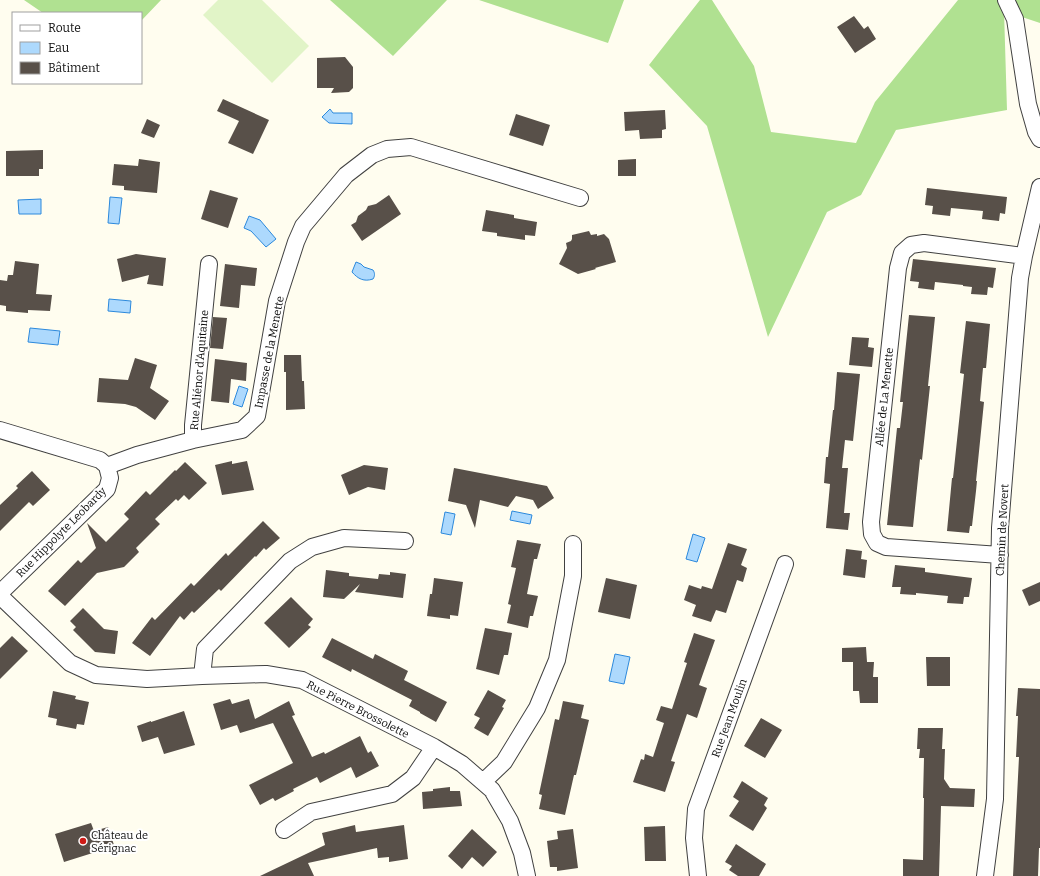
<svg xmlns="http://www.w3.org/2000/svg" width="1040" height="876" font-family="Bitter,serif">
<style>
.forest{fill:#b0e191}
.pitch{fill:#e1f4c7}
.water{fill:#add9fd;stroke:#2c89dc}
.building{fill:#585049}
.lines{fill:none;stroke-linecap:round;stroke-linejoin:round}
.minor-casing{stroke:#414141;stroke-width:18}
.minor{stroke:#fff;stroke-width:16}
.poi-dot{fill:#ce1b16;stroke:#fff;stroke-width:1.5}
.labels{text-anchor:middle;stroke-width:4;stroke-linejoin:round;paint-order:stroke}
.street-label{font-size:11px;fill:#0e0e0e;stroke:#fff}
.poi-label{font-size:11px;fill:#0e0e0e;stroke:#fff;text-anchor:start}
</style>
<rect width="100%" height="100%" fill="#fffdef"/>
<path class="forest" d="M24 0H161L141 21V13H43Z
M330 0H447L393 56Z
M479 0H624L608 43Z
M700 0H712L754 66 771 132 856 143 875 102 958 0H1040V23L1004 11 1007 110 896 130 861 195 827 212 768 337 707 126 649 65Z"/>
<path class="pitch" d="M218 0H262L309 46 272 83 203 15Z"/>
<path class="water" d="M330 109 333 113H352V124L329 123 322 117Z
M110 197 122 198 119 224 108 223Z
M41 199V214H19L18 200Z
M249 216 260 220 276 239 266 247 251 231 244 228Z
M356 262 361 264 364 267 373 270C375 273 375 276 373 279 364 282 358 279 352 272Z
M109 299 131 301 130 313 108 311Z
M30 328 60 331 58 345 28 342Z
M239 386 248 389 242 407 233 404Z
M512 511 532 515 530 524 510 520Z
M445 512 455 514 451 535 441 533Z
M693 534 705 538 697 562 686 559Z
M615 654 630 657 624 684 609 681Z"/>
<path class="building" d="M854 16 864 29 868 26 876 39 855 53 837 27Z
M345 57 353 67V88L349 92 331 93 334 88H317V58Z
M223 99 269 120 253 154 228 143 239 121 217 111Z
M665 110 666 129 662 130V138L640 139 639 130 625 131 624 112Z
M516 114 550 125 543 146 509 135Z
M147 119 160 125 154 138 141 133Z
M43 150V169H39V176H6V151Z
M139 159 160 162 157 193 124 190V186L112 185 114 164 138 166Z
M636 159V176H618V160Z
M927 188 1007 197 1005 214 1000 213 999 221 982 219 983 211 951 208 950 216 932 214 933 206 925 205Z
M210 190 238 198 228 228 201 219Z
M389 195 401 214 362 241 351 225 356 222 358 216 366 210 368 206 376 204Z
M486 210 514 215V218L537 222 535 236 525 235V240L497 236V233L482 231Z
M589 231 591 235 597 234V236L604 234 609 239 616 262 595 268 596 269 578 274 559 264 567 248 566 243 571 241 572 239V235Z
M136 254 166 258 163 286 147 284 149 275 122 282 117 259Z
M913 259 996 268 993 288 988 287 987 295 971 294 972 287 963 286V285L935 282 934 290 918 288 919 282 910 281Z
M15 261 39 264 36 294 52 295 50 311 28 310V313L6 311V306L0 305V280L7 281 8 275H13Z
M225 264 257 268 255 286 241 285 239 308 220 306Z
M909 315 935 317 928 386H930L922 460 920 459 913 527 887 525 897 428H900L903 402H900Z
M213 317 227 318 223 349 210 348Z
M966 321 990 324 986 368H983L980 401 984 402 976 481H977L976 491 972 526H970L969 533 947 531 952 478H953L964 374 960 373Z
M852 337 869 338 868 347 874 348 872 367 849 365Z
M284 355H301L302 381H304L305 409 286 410V372H284Z
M135 358 157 365 150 388 169 401 155 420 136 407 125 404 97 402 99 378 128 380Z
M215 359 247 363 246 381 231 379 229 403 211 401Z
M837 372 860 374 853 441 845 440 842 468H848L844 513H850L848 530 826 528 830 484 824 483 826 457H828L833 410H834Z
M232 461V464L247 461 254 490 222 495 215 465Z
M185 462 207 483 189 500 184 495 178 501 176 499 155 519 160 524 136 548 139 552 124 567 97 573 65 606 48 591 78 560 81 563 96 548 87 523 106 542 129 519 124 514 146 491 150 495 175 470 176 471Z
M364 465 388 468 385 490 368 487 349 495 341 475Z
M454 468 547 486 554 498 538 509 533 500 516 496 508 507 480 500 475 528 466 505 448 501Z
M32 471 50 490 33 506 29 502 0 531V505L18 488 16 486Z
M263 521 280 538 266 550 264 548 256 557 255 556 221 591 219 589 194 613 192 611 184 620 180 616 150 656 132 643 152 617 155 620 191 583 194 586 226 553 228 556Z
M517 540 541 544 537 559H534L527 594 538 596 533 616H530L528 628 507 623 511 605 508 604 516 568 511 567Z
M728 543 747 549 741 565 747 568 743 582 737 580 726 613 716 610 711 622 692 616 696 605 684 600 689 585 701 589 702 586 712 589Z
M846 549 862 551 861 559 867 560 865 578 843 575Z
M895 565 925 568V572L972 578 969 597H964L963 604 947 603 948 596 916 593V595L900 594 901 587H892Z
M326 570 349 573V576L378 579 379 574 390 575V572L406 574 403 598 355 592 360 584 344 599 323 597Z
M434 578 463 582 458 616 450 615V619L427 616 430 594H432Z
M606 578 637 585 630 619 598 612Z
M1040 582V601L1029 606 1022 590Z
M291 597 313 619 308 625 311 627 289 648 264 623Z
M83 608 104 629 118 631 115 654 95 652 73 630 76 627 70 621Z
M485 628 512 633 508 655H504L499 675 476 669Z
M694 633 715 640 699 685 707 688 697 718 687 714 671 761 675 762 665 792 633 782 641 759 644 760 645 754 653 757 664 723 656 720 661 706 672 709 687 663 684 662Z
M12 636 28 651 0 679V648Z
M332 638 373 659 375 654 408 671 404 680 447 702 436 722 420 713V712L409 706 412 700 352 669 351 672 322 657Z
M866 647 867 662H874L873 677H878V703H860L859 691H853V662H842V648Z
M926 657H950V686H927Z
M1018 688 1040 689V848H1039L1038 876H1013L1019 757H1016L1018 716H1016Z
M488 690 506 700 502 707 504 708 488 736 474 728 480 718 474 715Z
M53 691 76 696 75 699 89 702 84 725 77 724 76 729 56 725 57 719 48 717Z
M230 699 232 704 249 699 255 719 289 701 295 715 292 716 312 757 324 752 325 754 360 736 368 753 371 751 379 766 356 778 351 767 320 783 317 777 293 789 294 791 275 801 273 798 260 805 249 785 293 763 273 723 240 733 237 725 221 730 213 704Z
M563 701 584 705 581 718 589 720 576 775H574L565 815 539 809 542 795 539 794 555 719 559 720Z
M184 711 195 745 164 754 158 737 142 742 137 726 151 721V722Z
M761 718 782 730 765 758 744 746Z
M918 728H943L942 749H945L944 779 950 788 975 789 974 807 941 806 939 876H903V859L923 860 924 798H923L924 758H919L920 749H917Z
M742 781 768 798 764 805 767 808 753 831 729 816 739 801 733 797Z
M450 787V791H460L462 806 423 809 422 792 433 791V789Z
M91 823 94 831 108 827 115 848 100 853 99 851 64 862 55 834Z
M355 825 356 832 404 825 408 859 389 862V857L378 858 377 848 308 863 314 876H260L325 845 322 833Z
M665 826 666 861H645L644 827Z
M472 829 497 852 483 867 472 857 462 869 448 856Z
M573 829 578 868 557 871V867H550L547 841 558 839 557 831Z
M736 844 766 864 759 876H738L729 870 732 866 725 862Z"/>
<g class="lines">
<defs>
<path id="minor" d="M1006 0 1015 19 1028 104 1036 132 1040 139
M0 430 100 460 107 466
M193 440 242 430 257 416 277 301 296 242 303 226 346 175 372 155 387 149 411 147 580 198
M107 466 137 455 193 440V425L209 264
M1000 555 886 547 877 543 872 534 871 522 898 268 902 253 911 245 924 243 1024 256
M0 593 107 489 110 478 107 466
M0 596 70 663 96 675 147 679 202 676 266 674 302 680 434 747 462 764 492 790 510 821 522 853 527 876
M202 676 205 649 290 561 312 547 344 538 405 541
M483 782 504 762 537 708 557 660 573 576V544
M284 830 311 812 392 794 413 778 434 747
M698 876 694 838 696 809 785 564
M985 876 995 799 1000 528 1020 278 1024 256 1040 187"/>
</defs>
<use href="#minor" class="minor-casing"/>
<use href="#minor" class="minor"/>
</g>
<circle class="poi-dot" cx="83" cy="841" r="4"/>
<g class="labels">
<g class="street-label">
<text transform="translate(269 352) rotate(-79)" y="4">Impasse de la Menette</text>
<text transform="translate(199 370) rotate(-85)" y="4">Rue Aliénor d'Aquitaine</text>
<text transform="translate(884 397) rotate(-84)" y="4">Allée de La Menette</text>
<text transform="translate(1002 530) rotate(-87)" y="4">Chemin de Novert</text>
<text transform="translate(61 532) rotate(-45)" y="4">Rue Hippolyte Leobardy</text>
<text transform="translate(358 709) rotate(27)" y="4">Rue Pierre Brossolette</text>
<text transform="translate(729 718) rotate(-70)" y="4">Rue Jean Moulin</text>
</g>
<g class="poi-label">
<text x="91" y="839">Château de<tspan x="91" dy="13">Sérignac</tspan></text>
</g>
</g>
<rect x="12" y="12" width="130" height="72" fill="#ffffff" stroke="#9f9f9f"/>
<rect x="20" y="25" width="20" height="6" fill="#ffffff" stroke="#9f9f9f"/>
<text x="48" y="32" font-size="12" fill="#0e0e0e">Route</text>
<rect x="20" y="42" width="20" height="12" fill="#add9fd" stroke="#9f9f9f"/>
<text x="48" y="52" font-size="12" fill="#0e0e0e">Eau</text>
<rect x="20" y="62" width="20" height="12" fill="#585049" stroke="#9f9f9f"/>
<text x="48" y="72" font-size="12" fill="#0e0e0e">Bâtiment</text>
</svg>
